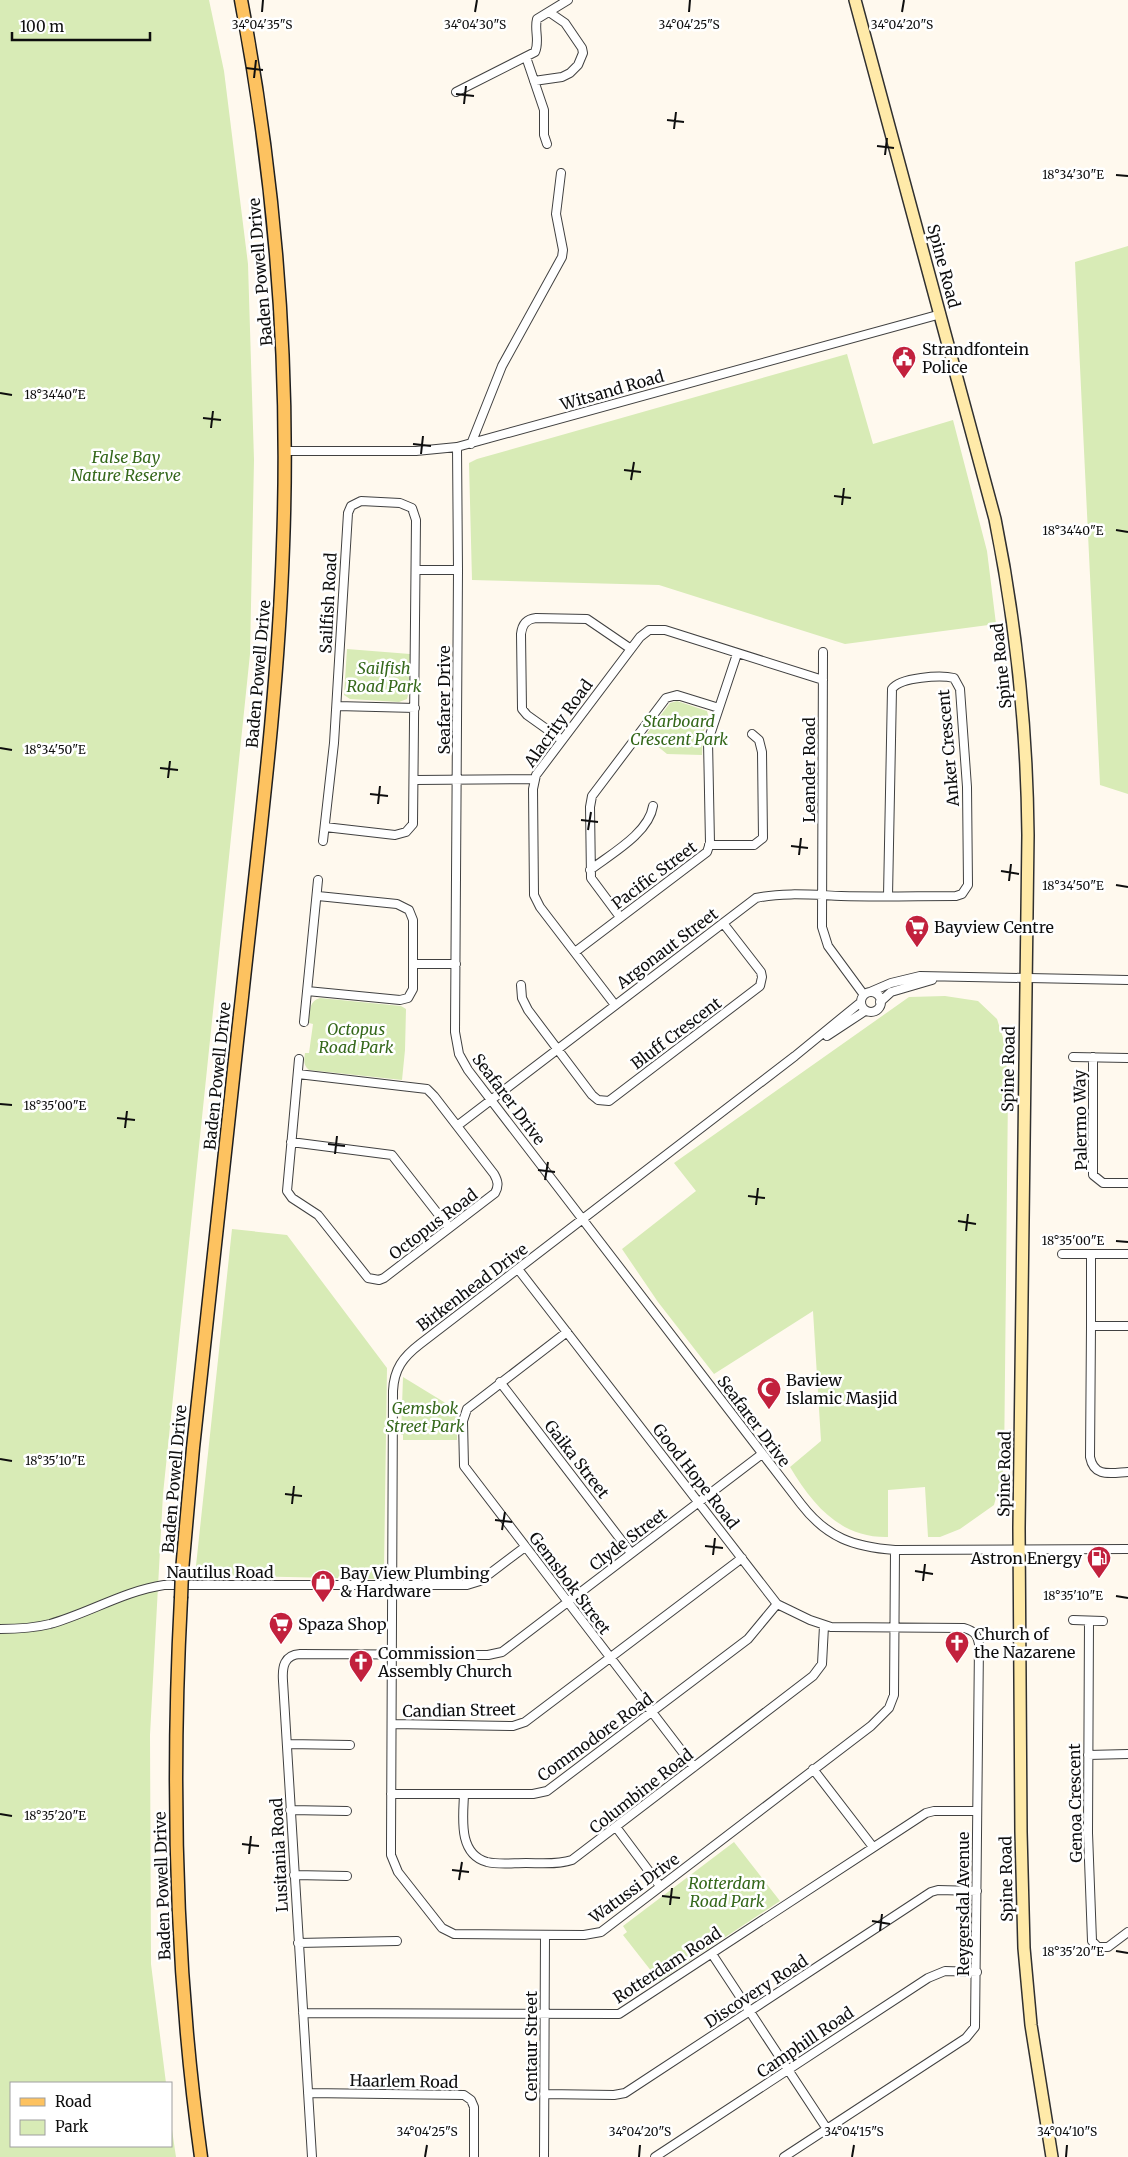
<svg xmlns="http://www.w3.org/2000/svg" width="1128" height="2157" font-family="Merriweather,serif">
<style>
.green{fill:#d8ebb6}
.lines{fill:none;stroke-linecap:round;stroke-linejoin:round}
.minor-casing{stroke:#414141;stroke-width:10}
.secondary-casing{stroke:#303030;stroke-width:14}
.primary-casing{stroke:#1f1f1f;stroke-width:15}
.minor{stroke:#fff;stroke-width:8}
.secondary{stroke:#ffeaa9;stroke-width:11}
.primary{stroke:#fdc260;stroke-width:12}
.primary-bridge-casing{stroke:#1f1f1f;stroke-width:15;stroke-linecap:butt}
.primary-bridge{stroke:#fdc260;stroke-width:12}
.ticks{fill:none;stroke:#0e0e0e;stroke-width:2}
.labels{text-anchor:middle;stroke-width:5;stroke-linejoin:round;paint-order:stroke}
.street-label{font-size:16px;fill:#0e0e0e;stroke:#fff}
.poi-label{font-size:16px;fill:#0e0e0e;stroke:#fff;text-anchor:start}
.park-label{font-size:16px;font-style:italic;fill:#35681b;stroke:#fff}
.ticks-label{font-size:12px;text-anchor:middle;fill:#0e0e0e;stroke:#fff;stroke-width:5;stroke-linejoin:round;paint-order:stroke}
</style>
<rect width="100%" height="100%" fill="#fff9ee"/>
<path class="green" d="M0 0H209L224 71 248 264 254 460 250 654 163 1494 150 1735 151 1964 166 2083H11V2146H171V2123L176 2157H0Z
M1128 246V794L1100 785 1075 262Z
M847 354 873 444 953 420 987 551 996 624 845 644 659 585 472 580 469 463 477 459Z
M347 649 410 654 409 691 407 699 399 702 350 699 344 695Z
M677 701 707 711 709 719 703 733 702 755 667 754 645 736 670 703Z
M945 996 978 1001 997 1019 1005 1044 1008 1091 1004 1467 994 1505 960 1529 940 1537H928L925 1487 888 1490V1537C840 1538 813 1505 790 1467L821 1441 813 1311 714 1374 658 1302 622 1249 696 1191 674 1163 909 997Z
M320 998 401 1006 406 1009 405 1050 402 1080 309 1070C303 1065 304 1060 305 1053H309L313 1024 309 1023C310 1013 308 1001 320 998Z
M232 1229 287 1235 387 1368 384 1570 378 1579 195 1575Z
M403 1377 457 1410V1440H403V1435H401Z
M734 1842 780 1901 659 1981 623 1935 627 1932 623 1926Z"/>
<g class="lines">
<defs>
<path id="minor" d="M526 57 544 110V135L547 144
M534 81 562 77 570 73 578 65 583 53 582 48 565 23 549 12
M456 92 535 52C540 41 534 30 537 19L568 0
M471 444 502 366 562 257 563 250 556 214 561 173
M457 447 458 570 455 1032 459 1054 468 1070 801 1504C827 1538 854 1547 895 1550L1128 1549
M285 451H416L457 447 941 314
M416 570H458
M823 652 822 927 828 946 864 995
M337 706 415 708
M562 740 527 715 522 709 521 634C522 625 526 619 536 618L587 619 631 649
M415 780 534 779
M323 841 334 743 348 513 351 506 361 501 400 503 412 508 416 520 413 824 406 832 395 835 325 827
M709 845H754L763 838 762 752 759 740 752 734
M590 870C611 854 649 833 653 806
M620 917 591 878 590 807 592 796 666 698 677 695 719 708
M575 952 707 852 710 843 708 741 737 654
M414 964H456
M521 985 522 998 528 1010 592 1095 598 1100 609 1101 760 986 762 977 761 972 723 923
M307 991 400 1000 408 998 413 989V920L409 910 397 904 318 896
M870 992 891 983 920 976 1128 980
M861 1002a10 10 0 1 1 20 0a10 10 0 1 1-20 0Z
M861 1002 795 1056 420 1344C403 1357 394 1369 393 1391L391 1846V1855L398 1872 442 1928 454 1934 584 1935 601 1932 871 1726 889 1708 894 1695 895 1550
M880 1002 891 992 932 980
M615 1005 540 907 534 895 533 789 536 775 640 637 649 630H665L823 680
M304 1022 318 880
M827 1036 865 1011
M1073 1057 1128 1058
M1093 1057V1175L1103 1183H1128
M298 1074 427 1089 434 1096 494 1174C498 1181 499 1186 495 1193L384 1278 379 1280 368 1278 318 1215 292 1198 287 1191 299 1059
M457 1126 756 898C783 892 814 895 841 896 879 897 918 896 956 896L962 894 968 885 967 787 960 689 954 678C941 675 900 677 892 689L888 896
M291 1142 392 1155 449 1228
M1062 1254H1128
M518 1269 777 1604 810 1620 831 1627 964 1628C974 1631 977 1634 979 1644L975 2027 966 2038 784 2157
M1091 1326V1254
M1128 1326H1091L1090 1457C1094 1478 1111 1473 1128 1472
M567 1332 467 1409 463 1421 464 1466 694 1767
M500 1382 631 1553
M1073 1620 1103 1621
M1089 1621 1088 1833 1092 1941 1098 1947H1108L1128 1932
M0 1629C17 1629 34 1628 50 1624 89 1613 124 1591 164 1585H467L480 1581 525 1547
M392 1724 513 1726 525 1722 742 1558
M287 1744 350 1745
M1088 1755 1128 1754
M813 1769 873 1847
M391 1794H533L547 1791 748 1639 777 1604
M464 1795C463 1818 458 1854 487 1862 499 1865 513 1863 526 1863 540 1863 557 1865 572 1860L813 1676 822 1664 824 1626
M290 1810 347 1811
M616 1827 660 1886
M294 1875 347 1876
M298 1943 397 1941
M712 1954 827 2129
M303 2013 619 2014 926 1813 934 1811H977
M308 2093 464 2095 471 2100 474 2107V2157
M544 2094 614 2095 625 2093 931 1892 938 1890 977 1891
M312 2157 283 1681C282 1667 284 1655 300 1654L488 1655 502 1652 762 1454
M544 2157 545 1935
M655 2157 928 1978 945 1971 977 1972"/>
<path id="secondary" d="M855 0 995 519C1016 623 1027 729 1028 835L1019 1528 1021 1832 1024 1948 1031 2025 1052 2157"/>
<path id="primary" d="M182 1571 193 1448C209 1297 225 1147 242 997 258 847 278 697 283 546 290 363 275 179 241 0
M181 1598C171 1785 175 1971 201 2157"/>
</defs>
<use href="#minor" class="minor-casing"/>
<use href="#secondary" class="secondary-casing"/>
<use href="#primary" class="primary-casing"/>
<use href="#minor" class="minor"/>
<use href="#secondary" class="secondary"/>
<use href="#primary" class="primary"/>
<defs>
<path id="primary-bridge" d="M181 1598 182 1571"/>
</defs>
<use href="#primary-bridge" class="primary-bridge-casing"/>
<use href="#primary-bridge" class="primary-bridge"/>
</g>
<path class="ticks" d="M262 12 263 0M475 12 477 0M689 12 690 0M902 12 904 0M246 68 263 70M254 78 256 60M456 94 474 96M464 104 466 86M667 120 684 122M674 129 676 112M877 146 894 148M885 155 887 138M1116 175 1128 176M0 393 12 395M203 418 221 420M211 428 213 411M413 444 431 446M421 454 423 436M624 470 641 472M631 480 634 462M834 496 851 498M842 505 844 488M1116 530 1128 532M0 748 12 750M160 768 178 770M168 778 170 761M370 794 388 796M378 804 380 786M581 820 598 822M588 830 591 812M791 846 808 848M799 855 801 838M1001 871 1019 874M1009 881 1011 864M1116 885 1128 887M0 1104 12 1105M117 1118 135 1120M125 1128 127 1111M328 1144 345 1146M335 1154 337 1136M538 1170 555 1172M545 1180 548 1162M748 1196 765 1198M756 1205 758 1188M958 1221 976 1224M966 1231 968 1214M1116 1241 1128 1242M0 1459 12 1461M285 1494 302 1496M292 1504 294 1486M495 1520 512 1522M502 1530 505 1512M705 1546 723 1548M713 1555 715 1538M915 1571 933 1574M923 1581 925 1564M1116 1596 1128 1598M0 1814 12 1816M242 1844 259 1846M249 1854 251 1836M452 1870 469 1872M459 1880 462 1862M662 1896 680 1898M670 1905 672 1888M872 1921 890 1924M880 1931 882 1914M1116 1951 1128 1953M425 2157 427 2145M639 2157 640 2145M852 2157 854 2145M1066 2157 1067 2145"/>
<defs>
<symbol id="civic-pin" viewBox="-11 -11 22 30"><path d="M0 17L-7.5 6A9.5 9.5 0 1 1 7.5 6Z" fill="#c2213d" stroke="#fff"/><path d="M-.6-6.5H3V-4.5H.6V-3L4-1V1h2V6H-6V1h2V-1L-.6-3ZM-1.2 2.5V6h2.4V2.5Z" fill="#fff"/></symbol>
<symbol id="supermarket-pin" viewBox="-11 -11 22 30"><path d="M0 17L-7.5 6A9.5 9.5 0 1 1 7.5 6Z" fill="#c2213d" stroke="#fff"/><path d="M-6-5.5h2.5l.6 2H6L4.5 2H-2.5L-4.4-4H-6ZM-1.5 3.2a1.3 1.3 0 1 0 .1 0ZM3 3.2a1.3 1.3 0 1 0 .1 0Z" fill="#fff"/></symbol>
<symbol id="mosque-pin" viewBox="-11 -11 22 30"><path d="M0 17L-7.5 6A9.5 9.5 0 1 1 7.5 6Z" fill="#c2213d" stroke="#fff"/><path d="M3.5-4.9A6 6 0 1 0 3.5 4.9A5 5 0 1 1 3.5-4.9Z" fill="#fff"/></symbol>
<symbol id="fuel-pin" viewBox="-11 -11 22 30"><path d="M0 17L-7.5 6A9.5 9.5 0 1 1 7.5 6Z" fill="#c2213d" stroke="#fff"/><path d="M-5.5-6h7V0h2V4h1.3V-2.5L3-4.5l.8-.8L6-3V5H2.5V1h-1V6h-7ZM-4.2-4.7v3.2H.2V-4.7Z" fill="#fff"/></symbol>
<symbol id="shop-pin" viewBox="-11 -11 22 30"><path d="M0 17L-7.5 6A9.5 9.5 0 1 1 7.5 6Z" fill="#c2213d" stroke="#fff"/><path d="M-5-2.5h2.3a2.7 3.5 0 0 1 5.4 0H5L5.5 6h-11ZM-1.5-2.5h3a1.5 2.3 0 0 0-3 0Z" fill="#fff"/></symbol>
<symbol id="church-pin" viewBox="-11 -11 22 30"><path d="M0 17L-7.5 6A9.5 9.5 0 1 1 7.5 6Z" fill="#c2213d" stroke="#fff"/><path d="M-1.2-6h2.4v3.5h3.3v2.4h-3.3V6h-2.4V-.1h-3.3v-2.4h3.3Z" fill="#fff"/></symbol>
</defs>
<g fill-rule="evenodd">
<use href="#civic-pin" x="890" y="344" width="28" height="38"/>
<use href="#supermarket-pin" x="903" y="913" width="28" height="38"/>
<use href="#mosque-pin" x="755" y="1375" width="28" height="38"/>
<use href="#fuel-pin" x="1085" y="1544" width="28" height="38"/>
<use href="#shop-pin" x="309" y="1568" width="28" height="38"/>
<use href="#supermarket-pin" x="267" y="1610" width="28" height="38"/>
<use href="#church-pin" x="943" y="1629" width="28" height="38"/>
<use href="#church-pin" x="347" y="1648" width="28" height="38"/>
</g>
<g class="labels">
<g class="street-label">
<text transform="translate(944 266) rotate(75)" y="6">Spine Road</text>
<text transform="translate(260 272) rotate(-95)" y="6">Baden Powell Drive</text>
<text transform="translate(612 390) rotate(-16)" y="6">Witsand Road</text>
<text transform="translate(328 603) rotate(-87)" y="6">Sailfish Road</text>
<text transform="translate(1001 666) rotate(-96)" y="6">Spine Road</text>
<text transform="translate(258 674) rotate(-85)" y="6">Baden Powell Drive</text>
<text transform="translate(444 700) rotate(-90)" y="6">Seafarer Drive</text>
<text transform="translate(558 723) rotate(-54)" y="6">Alacrity Road</text>
<text transform="translate(948 748) rotate(-95)" y="6">Anker Crescent</text>
<text transform="translate(809 770) rotate(-90)" y="6">Leander Road</text>
<text transform="translate(654 875) rotate(-37)" y="6">Pacific Street</text>
<text transform="translate(667 948) rotate(-37)" y="6">Argonaut Street</text>
<text transform="translate(676 1033) rotate(-37)" y="6">Bluff Crescent</text>
<text transform="translate(1008 1069) rotate(-89)" y="6">Spine Road</text>
<text transform="translate(217 1076) rotate(-84)" y="6">Baden Powell Drive</text>
<text transform="translate(509 1099) rotate(53)" y="6">Seafarer Drive</text>
<text transform="translate(1080 1120) rotate(-91)" y="6">Palermo Way</text>
<text transform="translate(433 1224) rotate(-37)" y="6">Octopus Road</text>
<text transform="translate(472 1287) rotate(-37)" y="6">Birkenhead Drive</text>
<text transform="translate(754 1421) rotate(53)" y="6">Seafarer Drive</text>
<text transform="translate(577 1459) rotate(52)" y="6">Gaika Street</text>
<text transform="translate(1004 1474) rotate(-89)" y="6">Spine Road</text>
<text transform="translate(696 1476) rotate(52)" y="6">Good Hope Road</text>
<text transform="translate(174 1479) rotate(-85)" y="6">Baden Powell Drive</text>
<text transform="translate(628 1539) rotate(-37)" y="6">Clyde Street</text>
<text x="220" y="1578">Nautilus Road</text>
<text transform="translate(570 1583) rotate(53)" y="6">Gemsbok Street</text>
<text transform="translate(459 1710) rotate(-1)" y="6">Candian Street</text>
<text transform="translate(595 1737) rotate(-36)" y="6">Commodore Road</text>
<text transform="translate(641 1791) rotate(-38)" y="6">Columbine Road</text>
<text transform="translate(1075 1803) rotate(-91)" y="6">Genoa Crescent</text>
<text transform="translate(279 1855) rotate(-93)" y="6">Lusitania Road</text>
<text transform="translate(1006 1879) rotate(-91)" y="6">Spine Road</text>
<text transform="translate(162 1886) rotate(-92)" y="6">Baden Powell Drive</text>
<text transform="translate(634 1888) rotate(-36)" y="6">Watussi Drive</text>
<text transform="translate(963 1904) rotate(-90)" y="6">Reygersdal Avenue</text>
<text transform="translate(667 1965) rotate(-33)" y="6">Rotterdam Road</text>
<text transform="translate(756 1991) rotate(-33)" y="6">Discovery Road</text>
<text transform="translate(805 2042) rotate(-34)" y="6">Camphill Road</text>
<text transform="translate(531 2046) rotate(-90)" y="6">Centaur Street</text>
<text transform="translate(404 2081) rotate(1)" y="6">Haarlem Road</text>
</g>
<g class="poi-label">
<text x="922" y="355">Strandfontein<tspan x="922" dy="18">Police</tspan></text>
<text x="934" y="933">Bayview Centre</text>
<text x="786" y="1386">Baview<tspan x="786" dy="18">Islamic Masjid</tspan></text>
<text x="1082" y="1564" text-anchor="end">Astron Energy</text>
<text x="340" y="1579">Bay View Plumbing<tspan x="340" dy="18">&amp; Hardware</tspan></text>
<text x="298" y="1630">Spaza Shop</text>
<text x="974" y="1640">Church of<tspan x="974" dy="18">the Nazarene</tspan></text>
<text x="378" y="1659">Commission<tspan x="378" dy="18">Assembly Church</tspan></text>
</g>
<g class="park-label">
<text x="126" y="463">False Bay<tspan x="126" dy="18">Nature Reserve</tspan></text>
<text x="384" y="674">Sailfish<tspan x="384" dy="18">Road Park</tspan></text>
<text x="679" y="727">Starboard<tspan x="679" dy="18">Crescent Park</tspan></text>
<text x="356" y="1035">Octopus<tspan x="356" dy="18">Road Park</tspan></text>
<text x="425" y="1414">Gemsbok<tspan x="425" dy="18">Street Park</tspan></text>
<text x="727" y="1889">Rotterdam<tspan x="727" dy="18">Road Park</tspan></text>
</g>
</g>
<g class="ticks-label">
<text x="262" y="29">34°04'35"S</text>
<text x="475" y="29">34°04'30"S</text>
<text x="689" y="29">34°04'25"S</text>
<text x="902" y="29">34°04'20"S</text>
<text x="1073" y="179">18°34'30"E</text>
<text x="55" y="399">18°34'40"E</text>
<text x="1073" y="535">18°34'40"E</text>
<text x="55" y="754">18°34'50"E</text>
<text x="1073" y="890">18°34'50"E</text>
<text x="55" y="1110">18°35'00"E</text>
<text x="1073" y="1245">18°35'00"E</text>
<text x="55" y="1465">18°35'10"E</text>
<text x="1073" y="1600">18°35'10"E</text>
<text x="55" y="1820">18°35'20"E</text>
<text x="1073" y="1956">18°35'20"E</text>
<text x="427" y="2136">34°04'25"S</text>
<text x="640" y="2136">34°04'20"S</text>
<text x="854" y="2136">34°04'15"S</text>
<text x="1067" y="2136">34°04'10"S</text>
</g>
<rect x="10" y="2082" width="162" height="65" fill="#ffffff" stroke="#9f9f9f"/>
<rect x="20" y="2098" width="25" height="8" fill="#fdc260" stroke="#9f9f9f"/>
<text x="55" y="2107" font-size="15" fill="#0e0e0e">Road</text>
<rect x="20" y="2120" width="25" height="15" fill="#d8ebb6" stroke="#9f9f9f"/>
<text x="55" y="2132" font-size="15" fill="#0e0e0e">Park</text>
<path d="M12 32v8h138v-8" fill="none" stroke="#0e0e0e" stroke-width="2.5"/>
<text x="20" y="32" font-size="15" fill="#0e0e0e" stroke="#ffffff" stroke-width="4" paint-order="stroke">100 m</text>
</svg>
